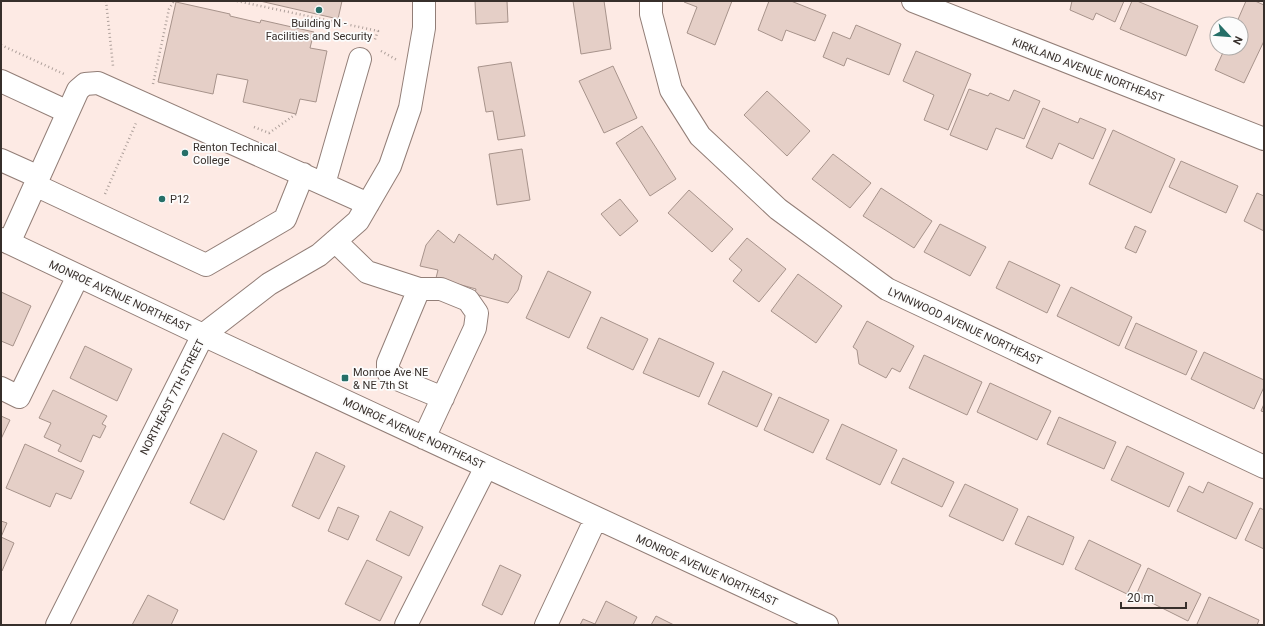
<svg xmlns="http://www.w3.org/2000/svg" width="1265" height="626" font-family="Roboto,sans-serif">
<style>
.building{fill:#e5cfc7;stroke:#a7938b}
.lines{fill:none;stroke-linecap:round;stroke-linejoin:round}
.minor-casing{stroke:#927e77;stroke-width:24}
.path{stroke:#aea09b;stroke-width:2.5;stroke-dasharray:1 3;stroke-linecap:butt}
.minor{stroke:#fff;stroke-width:22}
.poi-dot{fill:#266f68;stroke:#fcfcfc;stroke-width:1.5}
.labels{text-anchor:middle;stroke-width:3.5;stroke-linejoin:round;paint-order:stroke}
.poi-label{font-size:11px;fill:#372f2b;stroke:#fcfcfc;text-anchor:start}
.street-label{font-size:11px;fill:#372f2b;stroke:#fcfcfc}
</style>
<rect width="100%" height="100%" fill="#fdeae4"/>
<path class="building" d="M260 1H342L338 19Z
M475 1H507L508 22 476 24Z
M573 1H604L611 49 581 54Z
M685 1H732L715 45 687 33 697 7 684 2Z
M769 1H791L826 15 815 41 786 30 782 41 758 30Z
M1072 1H1124L1115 22 1096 13 1093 20 1070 10Z
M1132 1H1137L1198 26 1186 56 1120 29Z
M1246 1H1255L1264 5V41L1244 83 1215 70 1225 48H1241V24H1236Z
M176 2 230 14V16L260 23 261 20 314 32 310 48 327 51 316 102 300 99 296 114 243 102 248 80 217 74 213 94 158 82Z
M856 25 901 44 889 75 847 58 844 66 823 57 833 32 850 39Z
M916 51 971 74 948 130 924 120 934 95 903 81Z
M511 62 525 136 498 140 493 111 486 112 478 67Z
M613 66 637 118 604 133 579 81Z
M969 89 988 96 990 93 1009 101 1014 90 1040 101 1024 139 996 128 987 150 950 135Z
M767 91 810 131 787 156 744 115Z
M1043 108 1078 123 1080 118 1106 129 1093 159 1059 143 1052 159 1026 147Z
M642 126 676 179 650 196 616 143Z
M1113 130 1175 159 1151 213 1089 184Z
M522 149 530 200 497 205 489 154Z
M833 154 871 183 850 208 812 179Z
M1181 161 1238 186 1226 213 1169 187Z
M881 188 932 221 914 248 863 216Z
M689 190 733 229 712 252 668 213Z
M1257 193 1264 196V231L1244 221Z
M620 199 638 221 620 236 601 214Z
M940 224 986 247 970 276 924 252Z
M1135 226 1146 231 1136 253 1125 248Z
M438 230 454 243 459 234 493 260 495 254 522 276 518 290 508 303 475 294 476 289 436 278 438 270 420 266 426 245Z
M747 238 786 269 759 302 733 281 742 270 729 259Z
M1009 261 1060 285 1047 313 996 288Z
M548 271 591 292 569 338 526 318Z
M798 274 842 306 816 343 771 311Z
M1071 287 1132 317 1119 346 1057 316Z
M1 292 31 306 13 346 1 341Z
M601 317 648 339 633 370 587 348Z
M867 321 914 346 900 372 892 368 886 378 859 364 857 350 853 347Z
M1136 323 1197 351 1186 375 1125 348Z
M659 338 714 363 699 397 643 373Z
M85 346 132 369 117 401 70 378Z
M1204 352 1264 380V387L1254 409 1191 379Z
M924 355 982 382 967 415 909 388Z
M723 371 772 394 757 427 708 404Z
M990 383 1051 411 1037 440 977 412Z
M53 390 107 416 102 424 106 426 100 438 93 435 81 462 58 451 61 445 44 437 51 423 39 418Z
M779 397 829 420 813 453 764 430Z
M1264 404V412L1261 411Z
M1 416 10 420 1 439Z
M1059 417 1116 442 1104 469 1047 444Z
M842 424 897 450 880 485 826 459Z
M223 433 257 451 224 520 190 503Z
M25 444 84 471 71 499 56 493 50 507 6 488Z
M1127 446 1184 473 1169 507 1111 480Z
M316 452 345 466 319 519 292 506Z
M903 458 954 482 942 507 891 483Z
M1208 482 1253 503 1236 539 1177 511 1189 486 1203 493Z
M965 484 1018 509 1003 541 949 516Z
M338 507 359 516 348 540 328 531Z
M1260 508 1264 510V549L1245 540Z
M390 511 423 527 409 556 376 540Z
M1028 516 1074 537 1063 565 1015 544Z
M1 521 7 523 1 537Z
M1 537 14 543 2 571H1Z
M1089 540 1141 565 1127 594 1075 569Z
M367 560 402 577 380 621 345 604Z
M500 565 521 575 502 615 482 605Z
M1148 568 1201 594 1188 621 1136 595Z
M148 595 178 610 171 625H132Z
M1209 597 1259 620 1257 625H1199L1197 624Z
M606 601 637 617 633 625H580L583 619 595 624Z
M656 616 674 625H651Z"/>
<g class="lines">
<defs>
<path id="minor" d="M651 1V14L671 90 700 136 778 209 887 289 1264 467
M913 1 1264 139
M1 81 68 112
M1 160 39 177
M324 184 360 59
M35 185 206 265 285 219 303 174
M1 239 203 335 827 625
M335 241 367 272 419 289
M9 243 78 90 85 84 98 83 368 204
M1 388 19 397 78 276
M424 438 475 328 477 313 468 300 441 289H419L388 363V372L397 379 443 398
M57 625 203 335 269 284 319 255 358 221 390 166 410 108 424 28V1
M406 625 486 467
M546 625 596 518"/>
</defs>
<use href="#minor" class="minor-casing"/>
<path class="path" d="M106 1 113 66
M237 1 378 31 374 42
M1 45 64 74
M381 51 397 60
M153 84 169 9 174 1
M254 127 269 133 296 114
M105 194 136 123"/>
<use href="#minor" class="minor"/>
</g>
<g class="poi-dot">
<circle cx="319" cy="10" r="4"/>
<circle cx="185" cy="153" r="4"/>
<circle cx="162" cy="199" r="4"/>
<rect x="341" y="374" width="8" height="8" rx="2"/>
</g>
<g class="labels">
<g class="poi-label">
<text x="319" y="27" text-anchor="middle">Building N -<tspan x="319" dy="13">Facilities and Security</tspan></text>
<text x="193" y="151">Renton Technical<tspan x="193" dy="13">College</tspan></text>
<text x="170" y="203">P12</text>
<text x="353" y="376">Monroe Ave NE<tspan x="353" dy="13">&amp; NE 7th St</tspan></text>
</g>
<g class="street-label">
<text transform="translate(1088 70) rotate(21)" y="4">KIRKLAND AVENUE NORTHEAST</text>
<text transform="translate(120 296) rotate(25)" y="4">MONROE AVENUE NORTHEAST</text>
<text transform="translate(965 326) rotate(25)" y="4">LYNNWOOD AVENUE NORTHEAST</text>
<text transform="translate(172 397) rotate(-63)" y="4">NORTHEAST 7TH STREET</text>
<text transform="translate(414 433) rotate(25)" y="4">MONROE AVENUE NORTHEAST</text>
<text transform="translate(707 570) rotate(25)" y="4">MONROE AVENUE NORTHEAST</text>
</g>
</g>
<rect width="1265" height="626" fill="none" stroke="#372f2b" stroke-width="4"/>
<g transform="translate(1229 36) rotate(116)"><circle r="19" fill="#fcfcfc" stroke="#adaaa8"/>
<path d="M0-3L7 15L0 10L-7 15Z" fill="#266f68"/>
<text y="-6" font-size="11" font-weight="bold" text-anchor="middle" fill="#372f2b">N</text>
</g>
<path d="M1121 602v6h65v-6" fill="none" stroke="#372f2b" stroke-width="2"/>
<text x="1127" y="602" font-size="12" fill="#372f2b" stroke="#fcfcfc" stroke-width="3" paint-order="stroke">20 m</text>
</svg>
